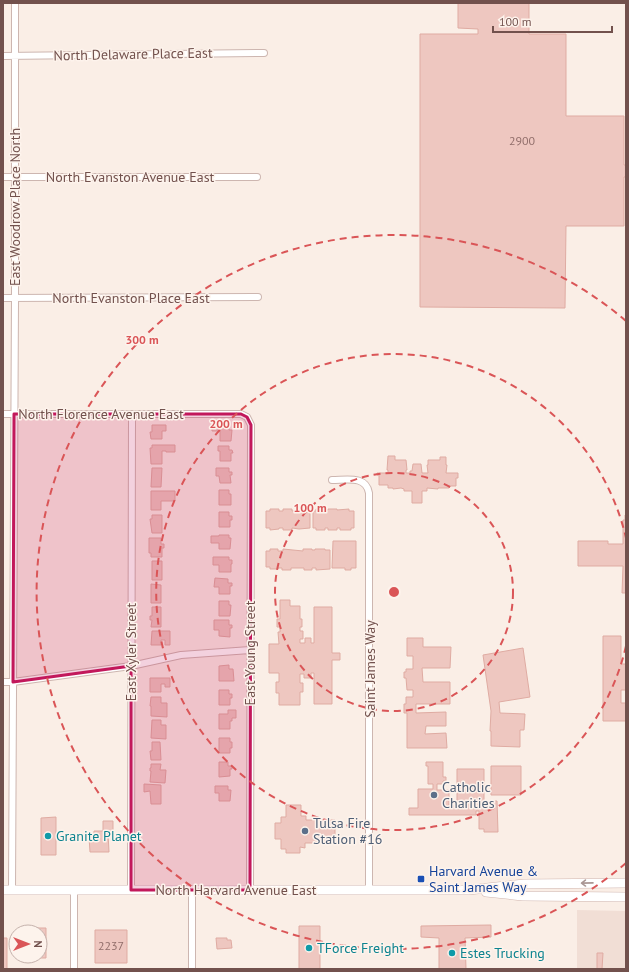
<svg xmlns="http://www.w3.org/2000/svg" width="629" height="972" font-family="'PT Sans',sans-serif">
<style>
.residential{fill:#f1ded5}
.building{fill:#eec7c0;stroke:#dfaba2}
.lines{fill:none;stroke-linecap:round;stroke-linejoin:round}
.minor-casing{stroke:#cdb6b0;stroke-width:8}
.secondary-casing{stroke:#d0b5ae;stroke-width:10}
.minor{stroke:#fff;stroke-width:6}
.secondary{stroke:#fff;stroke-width:9}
.oneway{stroke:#aa9794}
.marked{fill:#c2185b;fill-opacity:0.2;stroke:#c2185b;stroke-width:3;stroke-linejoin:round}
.ring{fill:none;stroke:#da5557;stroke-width:2;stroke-dasharray:7 5}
.service-dot{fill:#5c6f8a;stroke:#fdf3ec;stroke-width:1.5}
.culture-dot{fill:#0f9aa8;stroke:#fdf3ec;stroke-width:1.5}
.transit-dot{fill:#1a4fb4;stroke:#fdf3ec;stroke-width:1.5}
.labels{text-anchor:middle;stroke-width:3;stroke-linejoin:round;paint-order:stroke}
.number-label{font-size:12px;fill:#916e6a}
.street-label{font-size:14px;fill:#72514d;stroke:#fdf3ec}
.service-label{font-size:14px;fill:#4e5e75;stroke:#fdf3ec;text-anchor:start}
.culture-label{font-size:14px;fill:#0d838f;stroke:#fdf3ec;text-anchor:start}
.transit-label{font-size:14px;fill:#164399;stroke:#fdf3ec;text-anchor:start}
.centre{fill:#da5557;stroke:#fdf3ec;stroke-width:2}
.ring-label{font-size:12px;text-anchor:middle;font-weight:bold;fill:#da5557;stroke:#fdf3ec;stroke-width:3;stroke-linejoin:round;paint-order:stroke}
</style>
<rect width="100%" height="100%" fill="#faeee6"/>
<path class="residential" d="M577 910 626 911V969H577Z"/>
<path class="building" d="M458 3H529V34H566V116H624V165H626V177H624V226H566L565 308 420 307V34H478V29L458 28Z
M152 425H166V431H162V439H151L150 432H152Z
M212 426H229V430H232L231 441H220V431H212Z
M152 445H175V452H166V451H162V464H151L150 448H152Z
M218 446H229V450H232L233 453H231V461H220V451H218Z
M388 456H395V460H406L407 470H406V473H410V471H412L413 464H421L422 473H428L427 465H428V460H440V457H446V465H447L446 473H458V478H456V486H449V488H438V489L427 488V491H422V503H412V491H404V489L401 488 393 489V488H388V485H379V475H377V473H388V470H387Z
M152 468H162L161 487H151Z
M216 468H229V472H232V475H230L231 483H220L219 476H216Z
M219 490H229V494H231V505H219Z
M151 491H175V501H161V510H151Z
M270 509H279V511H283V509H292V511L308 509V511H310V528L299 529 292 528V530H283V528H279V529L270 530V528H266V511H270Z
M316 509H325V510H328V509H337V510L349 509V511H354V528H351V530H340V528H337V530H328V528H325V530H316V528H313V511H316Z
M219 512H229V516H232V520H230V527H219Z
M152 515H162V533H152L150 519H152Z
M625 515H626V593H622L623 566H578V541H608V544H623V520H625Z
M219 535H229V538H231L230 549H219V543H211V536H219Z
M149 538H161V544H164V548H162V557H151V553H149Z
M333 541H356V568H351V570H345V568H332Z
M270 549H278V551H283V549L303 551V549H312V550H315V549H325V550H330V569L316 570V568H312V570H304V568H291V570H282V568H278V569H270V567H266V551H270Z
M213 557H229V560H232V564H231V572H219V565H213Z
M152 561H162V580H152Z
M215 578 228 579V583H232V586H230V594H219V587H214Z
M151 584 161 585V603H151Z
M280 600H290V606H300V619H302V627H300V631H303V639H300V643H305V638H311V643H314V607H332V653H340V660H332V704H314V673H311V678H304V674H300V683H303V692H300V705H279V693H276V682H279V673H269V644H279L278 632H280V627H277V619H280Z
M219 601H229V605H231L230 616H219Z
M152 607H161V627H151L152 620H150V616H152Z
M214 620H229V625H232V628H230V637L219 636V630H214Z
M152 631H170V645H165V640H161V645H151Z
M603 636H621V664H626V690H621V703H626V721H603Z
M407 638H423V647H451L450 668H422L423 682H450V704H416V713L446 712V726H426L425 734 446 733 447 748H407V713H404V704H406V697H413V690H407L406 678H404V672H406V669H413V656H407Z
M523 648 530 697 499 702 500 713 525 714 524 730H520V747L491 746V731H490L491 711 483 655Z
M229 665V669H233L234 681H219V666Z
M150 678H170V687H165V684H161V692H150Z
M219 690H229V694H232V698H230V705H219Z
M151 697H161V703H167V717L151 716V706H150Z
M228 710H236V718H232V721H230V729H219V714H228Z
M152 720H161V725H166V739L151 738Z
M219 738H230V742H232V748H230V753H219Z
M152 742H160L161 760H151L150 751H152Z
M219 762H228V766H232V769H230V776L219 777Z
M426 762H443V777H446V781H443V784H437V790H449V806H457V769H484V806H493V801H497L498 832H484V829H479V811H476V815H409V808H418V789H433V784H428V766H426Z
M151 764H161L160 770H166L165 783 150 782 151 771H150V768H151Z
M491 766H521V795H491Z
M144 784 161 785V804H151L150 791 144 792Z
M215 786H228V790H231L230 801H219V793H215Z
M286 805H301V816H306V820H335V843H305V848L300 847V853H286V849H281V839H275V823H281V817H286Z
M56 817V855H41V818Z
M103 821H113V833H108L109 852H90L89 837H94V831H103Z
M491 925V937L465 938 466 969H439V938L421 937V926Z
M299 926H320V969H299Z
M28 928H46V958H37V960H31V957H28V956H40V932H28Z
M95 930H127V963H95Z
M3 938H7V969H3Z
M216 938H227V940H231L232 948 217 949Z
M597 953H603L602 969H597Z"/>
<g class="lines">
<defs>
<path id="minor" d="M3 56 264 53
M3 177H257
M3 298 258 297
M3 414H241L247 417 251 425 250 890
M332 480C346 480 366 475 369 493V890
M3 682H13L131 666 181 655 250 650
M12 890 15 299V3
M74 890V969
M131 890 132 415
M192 969V890"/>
<path id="secondary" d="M3 890H469L524 884 626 883
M486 892 523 896 626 897"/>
</defs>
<use href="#minor" class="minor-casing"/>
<use href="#secondary" class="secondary-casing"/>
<use href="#minor" class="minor"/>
<use href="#secondary" class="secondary"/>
</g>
<defs><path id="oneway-shaft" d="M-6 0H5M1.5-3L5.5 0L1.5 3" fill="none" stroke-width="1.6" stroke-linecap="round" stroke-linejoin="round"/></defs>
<use class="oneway" href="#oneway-shaft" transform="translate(587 883) rotate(179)"/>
<path class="marked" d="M14 414H241L247 417 251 425 250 890H131V666L13 682Z"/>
<g class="ring">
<circle cx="394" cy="592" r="119"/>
<path d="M626 646A238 238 0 1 1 626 538"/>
<path d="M626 863A357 357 0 1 1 626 321"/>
</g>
<g class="service-dot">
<circle cx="434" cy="795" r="4"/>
<circle cx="305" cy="831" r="4"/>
</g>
<g class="culture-dot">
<circle cx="48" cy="836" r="4"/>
<circle cx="309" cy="948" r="4"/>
<circle cx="452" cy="953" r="4"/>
</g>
<rect class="transit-dot" x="417" y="875" width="8" height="8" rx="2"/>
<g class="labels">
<g class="number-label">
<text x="522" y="145">2900</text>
<text x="111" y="950">2237</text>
</g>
<g class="street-label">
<text transform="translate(133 54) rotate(-1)" y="5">North Delaware Place East</text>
<text x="130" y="182">North Evanston Avenue East</text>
<text transform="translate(15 207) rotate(-90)" y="5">East Woodrow Place North</text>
<text x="131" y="303">North Evanston Place East</text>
<text x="101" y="419">North Florence Avenue East</text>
<text transform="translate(131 652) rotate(-90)" y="5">East Xyler Street</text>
<text transform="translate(250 653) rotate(-90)" y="5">East Young Street</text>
<text transform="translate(370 669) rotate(-90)" y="5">Saint James Way</text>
<text x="236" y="895">North Harvard Avenue East</text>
</g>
<g class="service-label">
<text x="442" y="792">Catholic<tspan x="442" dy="16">Charities</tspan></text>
<text x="313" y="828">Tulsa Fire<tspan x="313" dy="16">Station #16</tspan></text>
</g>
<g class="culture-label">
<text x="56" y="841">Granite Planet</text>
<text x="317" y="953">TForce Freight</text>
<text x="460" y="958">Estes Trucking</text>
</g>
<g class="transit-label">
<text x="429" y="876">Harvard Avenue &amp;<tspan x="429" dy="16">Saint James Way</tspan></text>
</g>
</g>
<circle cx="394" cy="592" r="6" class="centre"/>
<g class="ring-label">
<text x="142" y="344">300 m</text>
<text x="226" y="428">200 m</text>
<text x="310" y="512">100 m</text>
</g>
<rect width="629" height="972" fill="none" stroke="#72514d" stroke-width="8"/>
<g transform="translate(28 944) rotate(90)"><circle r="19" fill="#fdf3ec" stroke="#c5b2ac"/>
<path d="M0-3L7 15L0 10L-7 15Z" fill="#da5557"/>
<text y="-6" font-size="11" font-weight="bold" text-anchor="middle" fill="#72514d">N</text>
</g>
<path d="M493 26v6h119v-6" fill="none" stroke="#72514d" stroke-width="2"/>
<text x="499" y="26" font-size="12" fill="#72514d" stroke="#fdf3ec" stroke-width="3" paint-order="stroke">100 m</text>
</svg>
